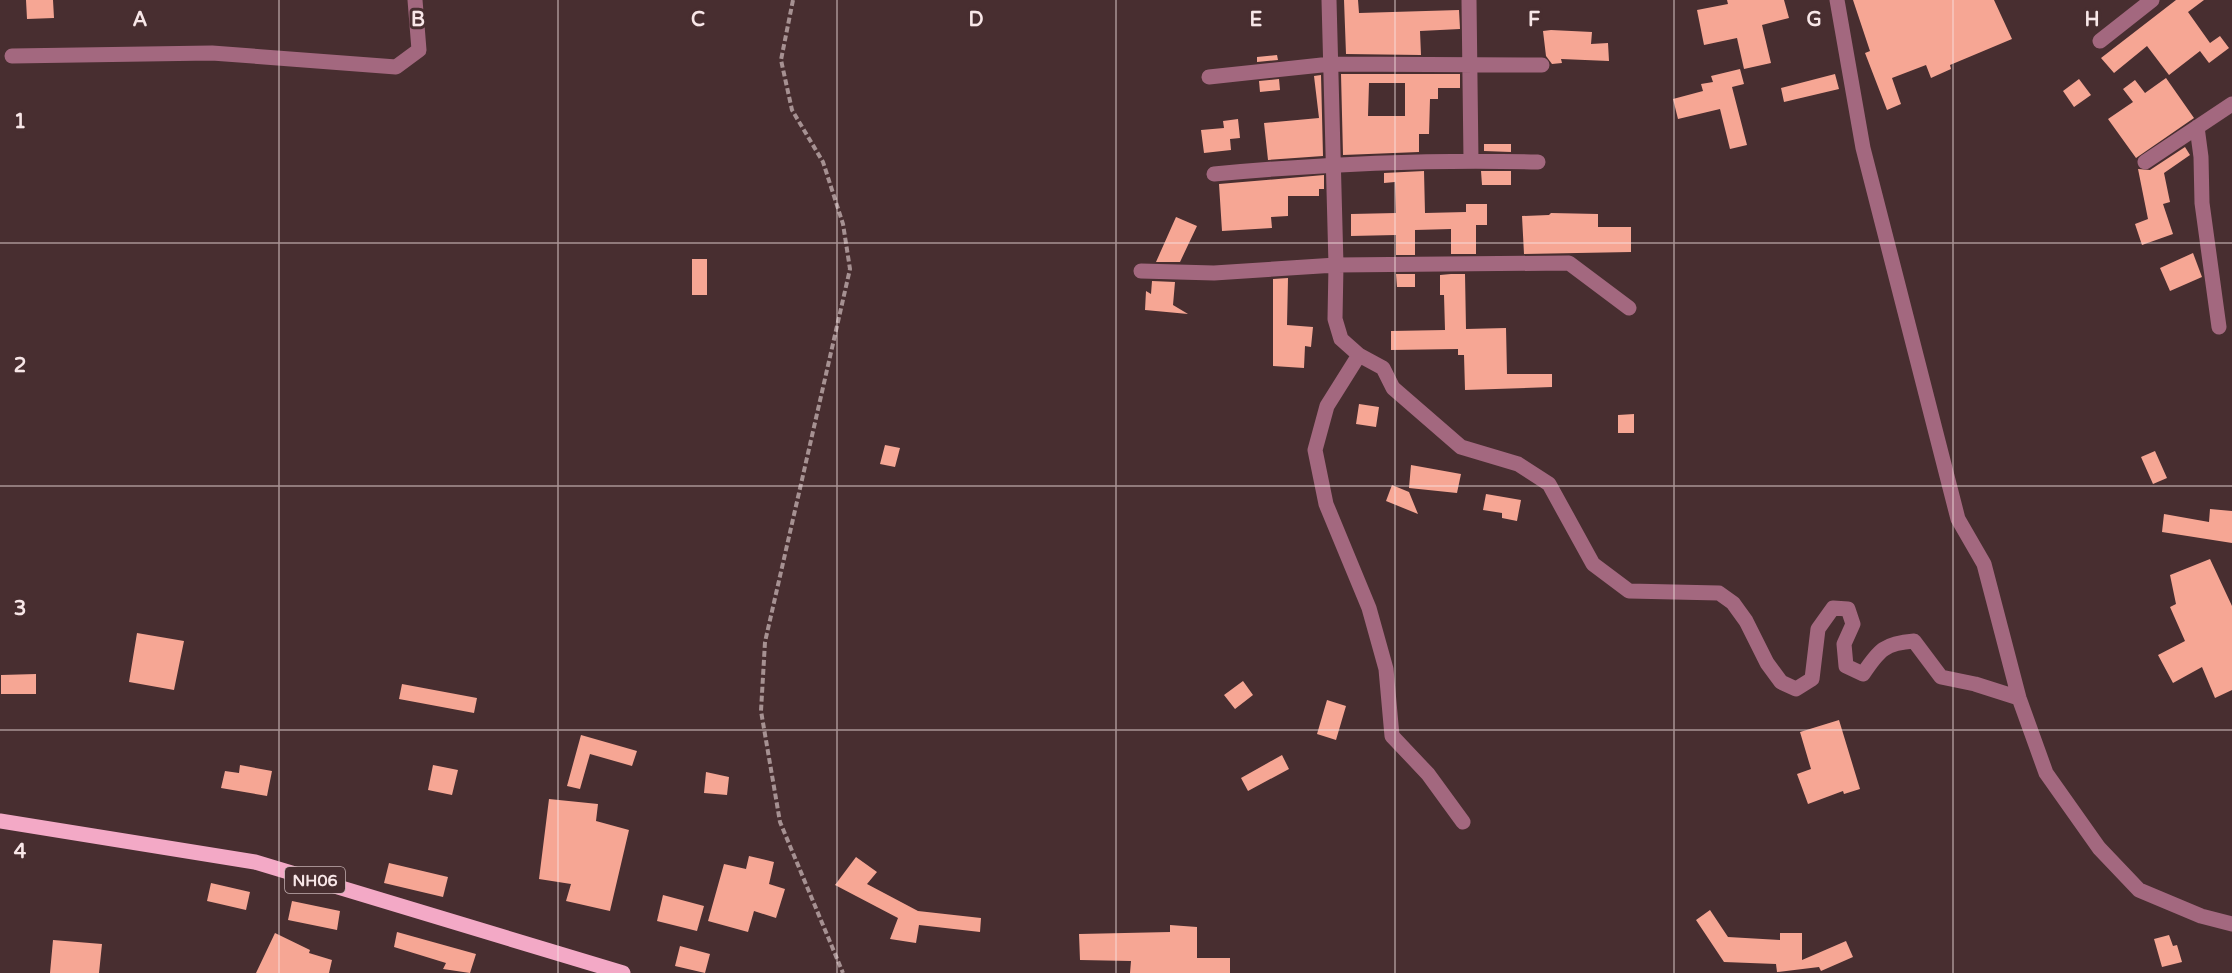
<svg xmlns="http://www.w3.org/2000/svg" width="2232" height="973" font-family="'Varela Round',sans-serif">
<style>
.building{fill:#f6a694;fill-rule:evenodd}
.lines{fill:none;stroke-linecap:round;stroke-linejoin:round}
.path{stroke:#a69192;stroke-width:4;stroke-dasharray:6 3;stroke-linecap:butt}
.minor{stroke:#a3687f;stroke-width:15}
.major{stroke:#f3a9c6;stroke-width:15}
.grid{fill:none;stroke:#f8e7e8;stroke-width:1.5;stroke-opacity:0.55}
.labels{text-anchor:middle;stroke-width:6;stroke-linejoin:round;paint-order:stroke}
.shield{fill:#482e30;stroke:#c3b0b1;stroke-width:1.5}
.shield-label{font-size:16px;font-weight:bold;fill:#f8e7e8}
.grid-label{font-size:20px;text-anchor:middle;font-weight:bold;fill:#f8e7e8;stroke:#482e30;stroke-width:6;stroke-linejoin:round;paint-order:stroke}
</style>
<rect width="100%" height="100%" fill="#482e30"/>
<path class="building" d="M26 0H53L54 18 27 19Z
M1344 0H1358L1359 13 1459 10 1460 29 1420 31 1421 55 1346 54Z
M1727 0H1784L1789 18 1762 25 1771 63 1744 69 1737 38 1704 45 1697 10 1728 4Z
M1853 0H1994L2012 39 1950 65 1951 69 1931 78 1926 65 1892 78 1901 104 1887 110 1865 53 1870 51Z
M2176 0H2204L2188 12 2210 43 2220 36 2229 48 2209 63 2200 51 2169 75 2147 46 2114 73 2101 58Z
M1551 30 1592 32 1591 44 1608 43 1609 61 1561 59 1562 63 1552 64 1546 56 1543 31Z
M1277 55 1278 60 1257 62V57Z
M1740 69 1744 84 1732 87 1747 145 1730 149 1720 109 1678 119 1673 99 1703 91 1701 84 1713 82 1711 76Z
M1341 74H1460V88H1438V99H1430L1429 134H1419V152L1343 155ZM1369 83H1405V116H1368Z
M1835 74 1839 89 1784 102 1781 88Z
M1321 75 1323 156 1268 160 1264 123 1319 118 1314 76Z
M2166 78 2194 118 2136 158 2108 119 2133 102 2123 89 2135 80 2145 93Z
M1279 79 1280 90 1260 92 1259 81Z
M2079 79 2091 95 2074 107 2063 91Z
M1238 119 1240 138 1230 139 1231 150 1204 153 1201 130 1224 128 1223 121Z
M1484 144H1511V152L1484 151Z
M2185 147 2190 155 2164 173 2170 202 2163 204 2173 234 2142 245 2135 224 2148 219 2138 169 2150 170Z
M1424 171 1425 213 1466 212V204H1487V225H1476V254H1451V229L1415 230V255H1396V235L1351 236V214L1396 213 1395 182 1384 183V173Z
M1481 171H1511V185H1482Z
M1324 175V189H1319V196H1288V216L1271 217 1272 228 1222 231 1219 184Z
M1551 213 1598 214V227H1631V252L1524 254 1522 216 1549 215Z
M1176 217 1197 226 1180 262H1156Z
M2193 253 2202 277 2170 291 2160 268Z
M692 259H707V295H692Z
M1396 274H1415V287H1397Z
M1451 274H1465L1466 329 1506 328 1507 374H1552V387L1465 390 1464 355H1458V349L1391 350V331L1445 330 1444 295H1440V275Z
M1288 278 1287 325 1313 327 1311 347 1305 346 1304 368 1273 366V279Z
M1152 281 1175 282 1173 305 1188 314 1145 310 1146 291 1151 294Z
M1359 404 1379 407 1376 427 1356 424Z
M1634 414V433H1618V415Z
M885 445 900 448 895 467 880 464Z
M2155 451 2167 478 2153 484 2141 457Z
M1411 465 1461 474 1457 493 1409 488Z
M1392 485 1409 492 1418 514 1386 501Z
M1486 494 1521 500 1517 521 1502 518V513L1483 510Z
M2210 509 2232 511V543L2162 532 2164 514 2209 522Z
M2210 559 2232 606V690L2215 698 2202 667 2173 683 2158 655 2185 641 2170 607 2176 604 2170 575Z
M137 633 184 641 174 690 129 682Z
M36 674V694H1V675Z
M1243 681 1253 695 1235 709 1224 695Z
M402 684 477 698 474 713 399 699Z
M1327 700 1346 706 1336 740 1317 734Z
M1839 720 1860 789 1844 794 1843 791 1808 804 1797 774 1811 769 1800 732Z
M581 735 637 751 632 766 590 754 580 789 567 786Z
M1282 755 1289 769 1248 791 1241 778Z
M240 765 272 771 267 796 221 788 225 771 239 773Z
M433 765 458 770 452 795 428 790Z
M706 772 729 777 727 795 704 793Z
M549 799 598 804 596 821 629 830 610 911 566 901 571 884 539 879Z
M749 856 774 862 769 884 785 889 776 918 754 911 748 932 708 921 724 864 746 869Z
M856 857 877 872 867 884 918 911 981 918 980 932 919 925 916 943 890 939 898 918 835 885Z
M389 863 448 877 443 897 384 883Z
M211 883 250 892 246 910 207 901Z
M663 895 704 906 697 931 657 921Z
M292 901 340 911 337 930 288 920Z
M1710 910 1728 937 1780 940V933H1802V960L1846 941 1853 957 1821 971 1819 967 1777 972 1776 964 1724 962 1696 920Z
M1170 925 1197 927V958H1230V973H1130L1131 961 1080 960 1079 934 1170 932Z
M397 932 476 954 470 973 443 969 446 963 394 947Z
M275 933 310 950 309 953 332 960 329 973H256Z
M2169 935 2173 946 2177 945 2182 962 2162 967 2154 939Z
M53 940 102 944 99 973H50Z
M680 946 710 954 705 973 675 966Z"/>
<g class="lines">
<path class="path" d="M793 0 781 60 792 110 823 162 843 224 850 269 765 642 761 711 780 822 843 973"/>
<path class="minor" d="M1329 0 1336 265 1335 319 1341 339 1359 355 1383 368 1393 388 1461 447 1518 464 1549 484 1593 564 1629 591 1719 593 1733 603 1746 621 1767 663 1781 682 1796 689 1812 679 1818 629 1833 608 1848 609 1853 624 1844 644 1846 666 1863 674C1879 650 1885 643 1914 641L1941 677 1975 684 2019 698
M1469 0 1471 160
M1837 0 1863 148 1958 519 1984 564 2019 698 2046 773 2099 848 2139 890 2201 916 2232 924
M2100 41 2152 0
M12 56 212 53 396 67 419 50 415 0
M1209 77 1331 64 1542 65
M2197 127 2201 157 2202 203 2219 327
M2145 162 2232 104
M1214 174C1322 164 1429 159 1538 162
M1141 271 1214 273 1336 265 1569 263 1629 308
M1359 355 1327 406 1315 450 1326 504 1369 608 1386 669 1392 736 1428 774 1463 822"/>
<path class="major" d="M0 821 255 862 623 973"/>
</g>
<path class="grid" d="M279 0V973M558 0V973M837 0V973M1116 0V973M1395 0V973M1674 0V973M1953 0V973M0 243H2232M0 486H2232M0 730H2232"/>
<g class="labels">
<rect class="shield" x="285" y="867" width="60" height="26" rx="4.5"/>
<g class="shield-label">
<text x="315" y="886">NH06</text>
</g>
</g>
<g class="grid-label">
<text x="140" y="26">A</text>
<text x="418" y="26">B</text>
<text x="698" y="26">C</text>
<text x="976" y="26">D</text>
<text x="1256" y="26">E</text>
<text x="1534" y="26">F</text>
<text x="1814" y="26">G</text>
<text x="2092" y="26">H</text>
<text x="20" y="128">1</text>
<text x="20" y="372">2</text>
<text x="20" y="615">3</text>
<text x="20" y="858">4</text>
</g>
</svg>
